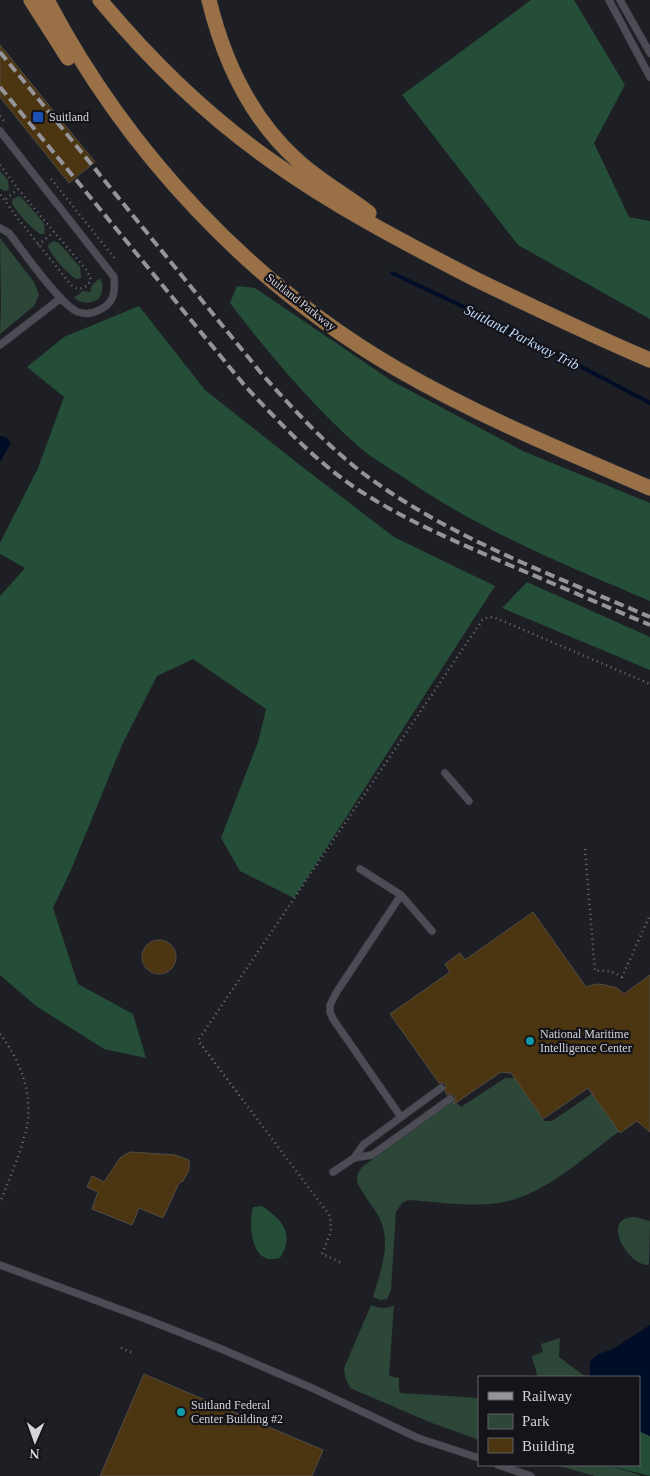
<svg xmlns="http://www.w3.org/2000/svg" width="650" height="1476" font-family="'Times New Roman',serif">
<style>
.green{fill:#2c4637}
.forest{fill:#244e38}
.water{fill:#000d26}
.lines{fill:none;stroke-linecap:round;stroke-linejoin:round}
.stream{stroke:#000d26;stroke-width:4}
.building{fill:#4c3511;stroke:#524d46}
.service-casing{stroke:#39393e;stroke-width:8}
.trunk-casing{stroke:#39393e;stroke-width:16}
.path{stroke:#6f6f76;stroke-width:2.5;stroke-dasharray:1 4;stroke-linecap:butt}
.service{stroke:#4c4c54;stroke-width:7}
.trunk{stroke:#9a7146;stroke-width:15}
.rail{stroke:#94949a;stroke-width:4;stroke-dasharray:10 5;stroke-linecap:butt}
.transit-dot{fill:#1a4fb4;stroke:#15141b;stroke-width:2}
.culture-dot{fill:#0f9aa8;stroke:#15141b;stroke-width:2}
.labels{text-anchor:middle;stroke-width:4.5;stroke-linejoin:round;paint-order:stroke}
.poi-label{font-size:12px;fill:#d3d3d8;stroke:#15141b;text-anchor:start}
.street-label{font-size:12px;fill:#d3d3d8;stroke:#15141b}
.water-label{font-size:14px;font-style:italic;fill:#bedbfb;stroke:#15141b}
</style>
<rect width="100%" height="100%" fill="#1e1e25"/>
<path class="green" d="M0 171 8 180 9 190 4 191 0 188Z
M19 196 23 199 44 223 45 234H40C30 227 18 214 12 203L13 199Z
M0 238 34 282 39 295 34 306 0 334 1 305Z
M54 241 59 243 80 267 81 278 76 279C65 271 54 259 48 247L49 244Z
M100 278C104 286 103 291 99 299 89 304 83 304 74 298L83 291 90 292 92 285Z
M505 1078H515L544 1121H552L593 1093 621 1130C587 1155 546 1194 504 1202 473 1208 439 1202 408 1200L402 1203 396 1212 391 1290 387 1299 380 1300 373 1297C380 1273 391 1246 381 1221 376 1209 359 1190 357 1181 356 1176 359 1171 362 1167L454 1100 461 1107Z
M635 1217 650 1221 649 1265C628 1267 599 1216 635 1217Z
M371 1305C380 1308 385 1310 394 1305L389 1376 399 1378V1390L401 1393 479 1398V1440L432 1423 350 1388 345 1377 344 1368Z
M560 1338 559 1357 586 1377H537C537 1369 533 1364 532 1356L543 1352 541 1344Z
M556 1465H607L640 1475V1476H595Z"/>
<path class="forest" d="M531 0H574L625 85 594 143 629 217 650 221V319L518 245 402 95Z
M237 286 255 288 392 381 523 451 650 503V601C565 565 479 530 403 477 388 467 372 458 359 447 311 404 269 354 230 303Z
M139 306 205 390 300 465 394 537 495 586 294 898 240 871 221 838 258 742 266 709 193 659 157 676 122 745 71 870 53 908 78 984 133 1014 146 1058 104 1049 36 1006 0 975V596L25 568 0 554V543L38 468 64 397 27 367 64 337Z
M527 582 650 637V670L502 608Z
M262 1206C283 1221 295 1233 280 1258 276 1258 271 1260 268 1259 250 1254 249 1221 253 1207Z
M639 1431 650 1436V1476L607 1465H639Z"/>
<path class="water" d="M0 436 6 437 11 443 0 462Z
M650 1325V1436L639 1431V1377H590V1362L598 1354 613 1349Z"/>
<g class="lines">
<path class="stream" d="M392 273 496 322 650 403"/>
</g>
<path class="building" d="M0 45 95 162 69 183 0 97Z
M533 912 586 987 597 984 605 985 617 988 624 994 650 975V1132L637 1121 620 1133 588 1088 543 1119 511 1073 501 1072 454 1104 455 1096 452 1094 447 1095 445 1091 446 1085 443 1083H439L390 1014 450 972 445 964 460 953 465 960Z
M142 957a17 17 0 1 1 34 0a17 17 0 1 1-34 0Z
M131 1152 175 1155 189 1160V1170L183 1181 179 1183 163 1218 139 1208 132 1225 92 1209 98 1192 87 1187 92 1176 104 1182 120 1158 126 1154Z
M144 1374 323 1450 312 1476H100Z"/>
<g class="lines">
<defs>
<path id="service" d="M609 0 650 77
M620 0 650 53
M0 131 114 277C115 289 115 301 103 308 94 313 88 315 78 312 61 306 22 250 9 233L0 228
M0 345 61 298
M445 773 469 801
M360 869 401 895 432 931
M401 895 336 993 330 1005V1012L333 1019 401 1117
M354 1158 372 1155 450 1099
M333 1172 354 1158 363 1145 441 1088
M0 1265 146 1319 219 1348 312 1388 418 1438 479 1458
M498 1465 531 1476"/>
<path id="trunk" d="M31 0 68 58
M47 0C126 151 249 283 397 369 478 416 564 451 650 488
M100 0C150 60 206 115 270 160 334 206 405 243 475 279 533 307 591 335 650 360
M209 0C224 62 250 118 298 161 320 181 346 195 369 213"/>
</defs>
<use href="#service" class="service-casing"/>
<use href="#trunk" class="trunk-casing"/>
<path class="path" d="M0 116 5 122
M0 165 18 189 88 272 91 280C87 288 79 291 72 286L19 220 0 194
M51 179 116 260
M6 199 18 189
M38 245 54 232
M585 849 595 971C606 970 613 971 622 977L650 915
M0 1034C22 1062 36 1102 24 1138 18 1160 8 1181 0 1203
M340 1262 322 1254 331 1231 330 1216 200 1043 199 1039 483 619 490 617 498 619 650 684
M121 1348 133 1353"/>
<use href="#service" class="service"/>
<use href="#trunk" class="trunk"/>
<path class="rail" d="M0 52 261 373C293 409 326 445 364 474 450 538 553 575 650 617
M0 87 245 386C279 422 315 461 357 489 406 521 459 543 514 567 559 586 605 606 650 625"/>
</g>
<rect class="transit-dot" x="32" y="111" width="12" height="12" rx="2.5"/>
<g class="culture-dot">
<circle cx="530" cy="1041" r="5"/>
<circle cx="181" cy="1412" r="5"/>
</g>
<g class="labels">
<g class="poi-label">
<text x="49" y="121">Suitland</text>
<text x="540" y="1038">National Maritime<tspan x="540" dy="14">Intelligence Center</tspan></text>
<text x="191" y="1409">Suitland Federal<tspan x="191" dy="14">Center Building #2</tspan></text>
</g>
<g class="street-label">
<text transform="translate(301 302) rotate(38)" y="4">Suitland Parkway</text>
</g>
<g class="water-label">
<text transform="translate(522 337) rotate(27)" y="5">Suitland Parkway Trib</text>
</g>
</g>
<rect x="478" y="1376" width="162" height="90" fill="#15141b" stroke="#616067"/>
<rect x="488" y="1392" width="25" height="8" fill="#94949a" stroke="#616067"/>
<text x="522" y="1401" font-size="15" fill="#d3d3d8">Railway</text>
<rect x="488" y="1414" width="25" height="15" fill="#2c4637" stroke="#616067"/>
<text x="522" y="1426" font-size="15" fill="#d3d3d8">Park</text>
<rect x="488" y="1438" width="25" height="15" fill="#4c3511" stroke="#616067"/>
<text x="522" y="1451" font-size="15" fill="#d3d3d8">Building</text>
<g transform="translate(35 1441) rotate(182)" stroke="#15141b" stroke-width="4" paint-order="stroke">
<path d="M0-4L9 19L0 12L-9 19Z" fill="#d3d3d8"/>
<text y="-8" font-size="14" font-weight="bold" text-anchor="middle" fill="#d3d3d8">N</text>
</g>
</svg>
